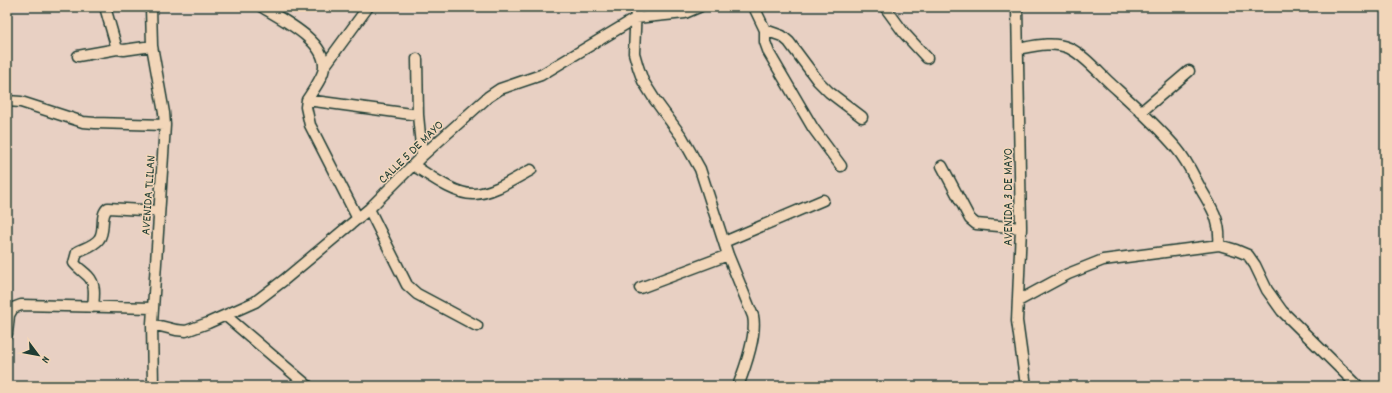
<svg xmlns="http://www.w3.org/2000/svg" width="1392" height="393" font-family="Dekko,sans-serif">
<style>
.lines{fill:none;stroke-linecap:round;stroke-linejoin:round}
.minor-casing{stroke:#1f3d34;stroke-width:13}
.minor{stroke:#f2d6b9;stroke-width:10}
.labels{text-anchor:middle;stroke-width:3;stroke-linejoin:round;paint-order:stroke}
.street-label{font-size:13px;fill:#1f3d34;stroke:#f2d6b9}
</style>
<rect width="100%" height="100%" fill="#e8d0c3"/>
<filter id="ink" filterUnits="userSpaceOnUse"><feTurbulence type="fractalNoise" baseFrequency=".025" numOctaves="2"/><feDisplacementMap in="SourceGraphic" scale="8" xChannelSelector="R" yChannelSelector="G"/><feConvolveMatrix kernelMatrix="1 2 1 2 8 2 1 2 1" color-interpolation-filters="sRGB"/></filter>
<g filter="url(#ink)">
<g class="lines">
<defs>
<path id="minor" d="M105 7 117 49
M151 7 152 46 164 113 165 125 152 324 153 386
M262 7C281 19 325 40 324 67 324 76 312 92 307 100
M636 7 634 53 638 67 643 81 655 100 682 137 700 169 728 255 753 316C757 334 745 368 738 386
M754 7 765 30V42L769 53 813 128 841 166
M885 7 904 33 927 58
M1017 7 1021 228 1017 321 1026 386
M765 30 782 36 789 42 818 81 829 92 862 117
M1018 49C1034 46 1053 41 1069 48 1084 55 1098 72 1110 83 1133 104 1157 125 1177 149 1188 162 1194 177 1202 191 1213 210 1221 221 1219 245
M78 56 117 49 124 50 152 46
M417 59 418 115 422 156
M324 67 368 7
M7 101 21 102 83 122 95 123 165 125
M1141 112 1189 71
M413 165C429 175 455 195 474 194 494 193 514 179 531 170
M942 166 970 219 976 224 1021 228
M369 209 407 285 417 294 477 326
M358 219 310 125 306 107 307 100 418 115
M724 242 823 200
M640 288 728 255
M1018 301 1068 274 1103 260 1219 245 1236 250 1248 255 1255 265 1267 290 1282 311 1358 386
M93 307C94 296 96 284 88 276 83 271 78 268 74 263L77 252C84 248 94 246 99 239 106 230 99 215 108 208L159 211
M226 316 308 386
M152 324 176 330 186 331 208 323 255 302 284 280 369 209 422 156 488 97 500 89 541 75 636 18 685 13 699 7
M7 334 9 315 13 308 21 305 153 308"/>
</defs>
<use href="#minor" class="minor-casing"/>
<use href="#minor" class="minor"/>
</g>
</g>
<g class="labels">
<g class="street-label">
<text transform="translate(410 151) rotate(-44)" y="5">CALLE 5 DE MAYO</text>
<text transform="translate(147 195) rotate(-86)" y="5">AVENIDA TLILAN</text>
<text transform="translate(1007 197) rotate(-90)" y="5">AVENIDA 3 DE MAYO</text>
</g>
</g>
<rect width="1392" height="393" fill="none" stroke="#f2d6b9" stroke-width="24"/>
<rect x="12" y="12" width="1368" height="369" fill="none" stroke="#1f3d34" stroke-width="1.5" filter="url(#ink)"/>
<g transform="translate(38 355) rotate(122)" stroke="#f2d6b9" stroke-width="3" paint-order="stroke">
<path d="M0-3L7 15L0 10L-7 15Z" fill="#1f3d34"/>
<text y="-6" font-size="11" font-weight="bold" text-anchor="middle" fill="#1f3d34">N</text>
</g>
</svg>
